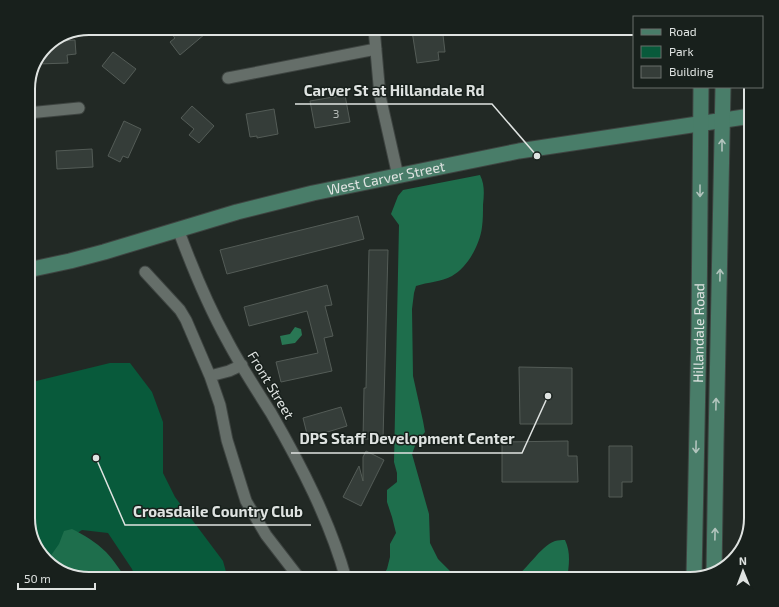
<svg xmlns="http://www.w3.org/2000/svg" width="779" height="607" font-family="'Exo 2',sans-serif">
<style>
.green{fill:#085a3b}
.forest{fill:#1e6e4c}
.water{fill:#297754}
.building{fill:#353d39;stroke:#545c57}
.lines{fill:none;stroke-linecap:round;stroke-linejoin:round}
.street-casing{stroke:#3e4441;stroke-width:13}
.secondary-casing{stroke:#3e4441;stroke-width:17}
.street{stroke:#656e69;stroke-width:11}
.secondary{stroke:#497d69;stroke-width:15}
.oneway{stroke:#b2c4bd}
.labels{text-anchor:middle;stroke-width:3;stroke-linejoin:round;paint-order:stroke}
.number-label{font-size:12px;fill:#b4bab7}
.street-label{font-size:14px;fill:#dfe3e1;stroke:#18201c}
.rim{fill:none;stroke:#dfe3e1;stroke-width:2}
.leader{fill:none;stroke:#dfe3e1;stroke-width:1.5}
.callout-dot{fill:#dfe3e1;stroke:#18201c;stroke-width:1.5}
.callout-label{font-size:15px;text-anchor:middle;font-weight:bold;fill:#dfe3e1;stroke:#18201c;stroke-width:3;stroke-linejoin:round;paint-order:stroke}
</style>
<rect width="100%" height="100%" fill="#222925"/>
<path class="green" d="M110 363H130L152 392 163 422V473L175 497 223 561 228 579H136L132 569 108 533 82 530 65 541 50 564 34 545 28 522V383Z"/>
<path class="forest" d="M480 175C485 185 484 195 483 205 483 212 483 220 482 227 480 244 468 267 452 276 441 282 428 282 416 286L414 293 412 309 413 376 423 421 425 432 416 443 412 454 429 514 430 543 438 559 450 571 475 579H381L387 569 390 557V544L396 533 392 517 387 502V490L397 482V473L394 462 399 225 391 214 398 196 403 190Z
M72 529C84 535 96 542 106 552 114 560 120 571 127 579H88L52 566 47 561 59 544 64 531Z
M565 540C571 553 569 565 567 579H512C527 571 540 546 555 541 558 540 562 540 565 540Z"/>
<path class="water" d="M295 327 301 329 302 335 295 343 282 345 280 336 290 334Z"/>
<path class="building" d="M167 28H200L205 34 180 55 170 42 175 38Z
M430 28H460V32L443 35 445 52H438L439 60 417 63 412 31Z
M61 38V41L75 40 76 54 67 55 68 63 38 64 49 43Z
M113 52 136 69 124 84 102 66Z
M345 95 350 122 315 128 310 101Z
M192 106 214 126 199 143 189 135 194 129 181 118Z
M274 109 278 134 257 138V136L250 137 246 114Z
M124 121 141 129 128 158 123 156 120 162 108 156Z
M92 149 93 167 57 169 56 151Z
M358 216 364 239 227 274 220 250Z
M369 250H388L383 439H363L364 388H366Z
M327 285 332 305 325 306 333 336 324 338 332 371 281 382 276 362 318 353 307 311 249 326 244 307Z
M519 367 572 368V424H520Z
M341 407 347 426 308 438 303 418Z
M568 441V456H577L578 482H502V442Z
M609 446H632V482H622V497H609Z
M366 451 384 460 361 506 343 497 359 466 363 481V457Z"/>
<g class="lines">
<defs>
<path id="street" d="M374 28 380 96 398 176
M228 78 376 49
M28 113 79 108
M178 229C192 267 207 304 227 340 240 365 256 389 271 413 301 465 330 521 346 579
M145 272 180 310 186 320 210 376 220 405 227 440 246 501 266 535 300 579
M210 376 229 371 242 365"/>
<g id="secondary">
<path id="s1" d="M28 270 70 261 104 252 237 212 313 193 519 151 751 116"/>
<path d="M714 573 716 443 723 87"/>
<path id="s2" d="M694 578 699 327 701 87"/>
</g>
</defs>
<use href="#street" class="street-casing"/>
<use href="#secondary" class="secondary-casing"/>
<use href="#street" class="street"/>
<use href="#secondary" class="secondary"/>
</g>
<defs><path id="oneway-shaft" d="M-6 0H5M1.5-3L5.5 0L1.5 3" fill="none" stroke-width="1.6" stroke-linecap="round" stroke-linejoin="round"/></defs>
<g class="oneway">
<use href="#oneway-shaft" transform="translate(722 145) rotate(-90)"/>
<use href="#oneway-shaft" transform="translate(700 191) rotate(90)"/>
<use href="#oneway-shaft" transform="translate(720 275) rotate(-89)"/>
<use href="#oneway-shaft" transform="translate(716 404) rotate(-89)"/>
<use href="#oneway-shaft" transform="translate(696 447) rotate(91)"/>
<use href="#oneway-shaft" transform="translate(715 534) rotate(-89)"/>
</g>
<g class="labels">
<g class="number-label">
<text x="336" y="118">3</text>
</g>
<g class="street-label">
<text dy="5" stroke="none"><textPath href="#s1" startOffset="370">West Carver Street</textPath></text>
<text dy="5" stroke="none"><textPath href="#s2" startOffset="245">Hillandale Road</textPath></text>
<text transform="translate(271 385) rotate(59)" y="5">Front Street</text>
</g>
</g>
<path d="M0 0H779V607H0ZM89 35H690A54 54 0 0 1 744 89V518A54 54 0 0 1 690 572H89A54 54 0 0 1 35 518V89A54 54 0 0 1 89 35Z" fill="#18201c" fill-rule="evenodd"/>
<path class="rim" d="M89 35H690A54 54 0 0 1 744 89V518A54 54 0 0 1 690 572H89A54 54 0 0 1 35 518V89A54 54 0 0 1 89 35Z"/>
<path class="leader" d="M537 156L492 104H295M548 396L522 453H291M96 458L125 525H311"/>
<g class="callout-dot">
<circle cx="537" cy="156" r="4"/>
<circle cx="548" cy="396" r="4"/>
<circle cx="96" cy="458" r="4"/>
</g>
<g class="callout-label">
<text x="394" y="96">Carver St at Hillandale Rd</text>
<text x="407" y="444">DPS Staff Development Center</text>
<text x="218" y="517">Croasdaile Country Club</text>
</g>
<rect x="633" y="16" width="130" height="72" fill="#18201c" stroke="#686e6b"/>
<rect x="641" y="29" width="20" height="6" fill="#497d69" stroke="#686e6b"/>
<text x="669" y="36" font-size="12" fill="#dfe3e1">Road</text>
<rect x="641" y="46" width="20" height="12" fill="#085a3b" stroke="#686e6b"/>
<text x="669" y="56" font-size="12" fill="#dfe3e1">Park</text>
<rect x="641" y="66" width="20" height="12" fill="#353d39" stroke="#686e6b"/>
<text x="669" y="76" font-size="12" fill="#dfe3e1">Building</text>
<g transform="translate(743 571) rotate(359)" stroke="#18201c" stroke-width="3" paint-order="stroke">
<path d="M0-3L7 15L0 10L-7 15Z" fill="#dfe3e1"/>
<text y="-6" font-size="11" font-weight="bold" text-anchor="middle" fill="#dfe3e1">N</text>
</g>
<path d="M18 583v6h77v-6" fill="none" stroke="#dfe3e1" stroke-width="2"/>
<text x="24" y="583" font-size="12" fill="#dfe3e1" stroke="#18201c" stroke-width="3" paint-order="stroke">50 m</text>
</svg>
